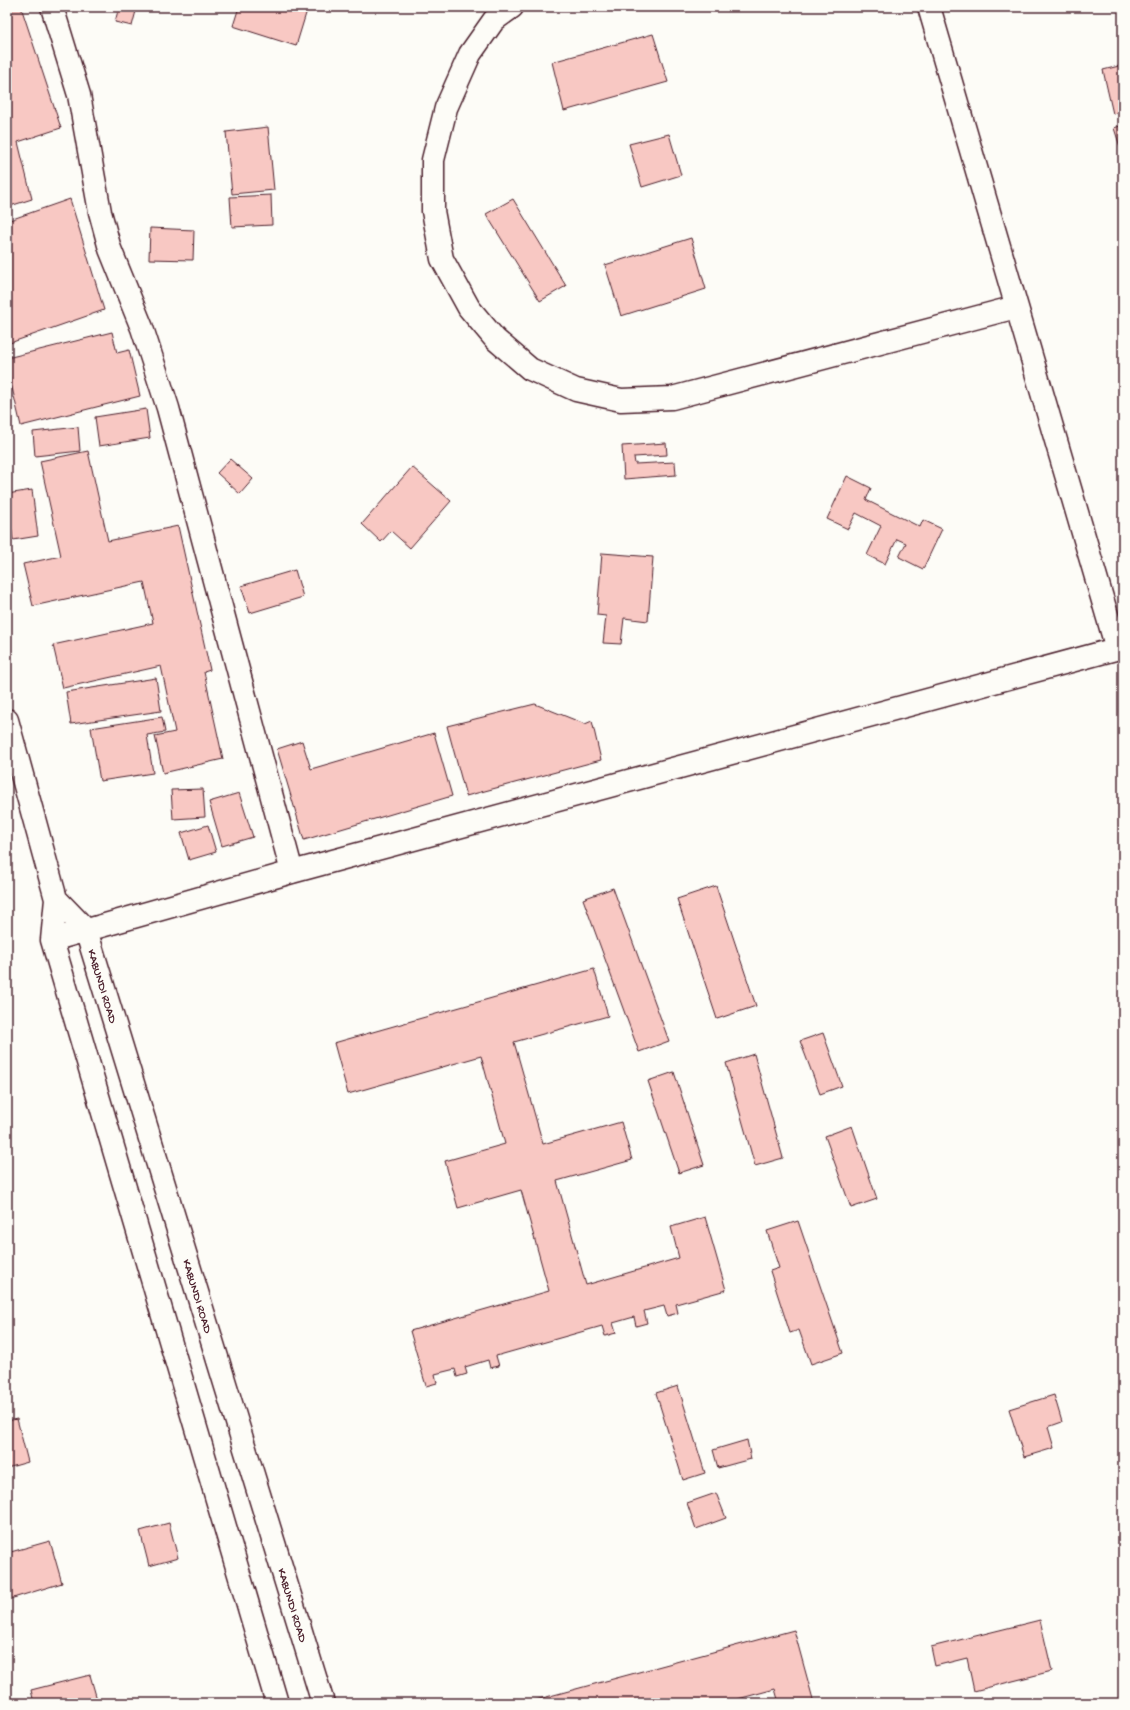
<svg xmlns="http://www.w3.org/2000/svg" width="1130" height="1710" font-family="'Gochi Hand',sans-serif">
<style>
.building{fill:#f8c8c3;stroke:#4a1f2b}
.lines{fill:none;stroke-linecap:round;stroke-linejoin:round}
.minor-casing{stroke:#4a1f2b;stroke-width:25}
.minor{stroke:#fdfcf7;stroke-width:22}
.labels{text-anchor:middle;stroke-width:3;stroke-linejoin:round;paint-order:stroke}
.street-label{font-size:12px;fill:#4a1f2b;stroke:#fdfcf7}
</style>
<rect width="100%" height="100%" fill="#fdfcf7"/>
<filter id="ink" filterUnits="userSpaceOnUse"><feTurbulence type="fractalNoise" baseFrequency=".025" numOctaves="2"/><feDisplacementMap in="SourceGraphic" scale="8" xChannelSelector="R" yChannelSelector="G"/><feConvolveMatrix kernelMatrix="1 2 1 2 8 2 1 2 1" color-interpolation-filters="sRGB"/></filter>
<g filter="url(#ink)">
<path class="building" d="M7 7H21L61 128 18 142 32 199 7 207Z
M119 7 136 11 132 26 115 22Z
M239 7H308L296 46 233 26Z
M653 34 668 82 564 111 552 62Z
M1123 65V111L1113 114 1103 70Z
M1123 125V156L1114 128Z
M268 127 274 190 232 194 226 132Z
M669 134 681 175 642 187 629 144Z
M271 195 272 225 232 227 230 197Z
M70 199 104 310 7 344V221Z
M513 199 566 286 540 301 486 214Z
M150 228 194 230 193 260 149 259Z
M691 238 706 289 621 316 605 265Z
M112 332 117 353 129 350 140 396 21 426 7 366V358Z
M146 409 150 438 99 446 95 417Z
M78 427 80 451 35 456 33 432Z
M666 443 667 455 634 457 635 464 675 462 676 475 624 479 622 446Z
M88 451 108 541 178 526 210 670 204 672 223 759 163 773 155 736 175 732 161 666 63 688 53 645 153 623 144 582 33 606 23 564 61 556 40 461Z
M230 459 253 479 240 494 217 473Z
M412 467 451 501 410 548 391 531 381 542 362 524Z
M847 476 871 488 866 500 920 527 923 520 942 529 923 569 899 557 906 543 897 539 885 564 867 555 881 526 856 513 848 529 827 519Z
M32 490 38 536 13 540 7 494Z
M602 553 653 557 648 621 624 618 621 644 603 643 606 616 597 615Z
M295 570 303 597 250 613 241 586Z
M156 678 161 711 71 724 66 692Z
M535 704 585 724 592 721 601 760 466 796 447 726Z
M162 717 165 732 147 735 153 773 100 781 91 728Z
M434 733 452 796 304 840 277 749 302 741 311 769Z
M203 789 205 817 173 819 171 790Z
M239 793 253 837 222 846 209 802Z
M208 825 216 852 189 860 181 833Z
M716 886 756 1006 717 1019 677 899Z
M613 888 669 1041 639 1052 583 899Z
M594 969 608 1016 514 1042 543 1144 621 1122 632 1160 557 1181 586 1285 679 1258 671 1227 705 1217 726 1290 676 1304 678 1313 667 1316 664 1306 644 1311 647 1323 636 1326 634 1317 613 1323 616 1333 605 1336 602 1326 496 1356 499 1366 490 1368 488 1360 465 1367 467 1374 457 1377 455 1369 435 1374 437 1383 426 1386 410 1331 549 1291 521 1190 458 1208 445 1161 505 1144 481 1056 348 1094 334 1043Z
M823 1033 842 1086 820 1094 800 1041Z
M754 1054 783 1158 755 1166 726 1063Z
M674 1072 704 1165 679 1173 648 1081Z
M852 1126 877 1199 851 1208 825 1136Z
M798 1221 843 1353 811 1364 799 1330 790 1333 770 1271 779 1268 767 1231Z
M678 1386 705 1473 683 1480 656 1393Z
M1054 1395 1062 1422 1048 1427 1054 1448 1024 1457 1009 1409Z
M17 1419 28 1462 7 1468V1421Z
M747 1440 751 1459 718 1468 713 1450Z
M716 1493 726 1518 696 1529 687 1503Z
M169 1523 178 1558 149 1566 140 1531Z
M50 1541 62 1583 10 1599 7 1590V1553Z
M1040 1620 1052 1671 974 1691 967 1658 935 1666 931 1647Z
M794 1630 814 1703H779L775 1689 723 1703H528V1702Z
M90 1675 98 1703H34L31 1690Z"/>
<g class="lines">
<defs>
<path id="minor" d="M52 7 79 95 100 212 110 249 142 328 168 408 292 872
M512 7 494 20 470 54 446 108 433 160V211L442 259 469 308 495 339 530 369 576 390 621 400 672 398 1016 307
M929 7 1117 649
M7 720 56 899 52 940 277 1703
M56 899 86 930 323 1703
M52 940 292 872 1123 647"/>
</defs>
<use href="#minor" class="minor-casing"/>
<use href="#minor" class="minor"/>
</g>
</g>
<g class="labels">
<g class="street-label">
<text transform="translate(103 986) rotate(73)" y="4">KABUNDI ROAD</text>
<text transform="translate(198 1296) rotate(73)" y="4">KABUNDI ROAD</text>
<text transform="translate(293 1605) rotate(73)" y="4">KABUNDI ROAD</text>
</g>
</g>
<rect width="1130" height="1710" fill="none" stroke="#fdfcf7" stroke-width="24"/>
<rect x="12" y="12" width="1106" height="1686" fill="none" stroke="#4a1f2b" stroke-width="1.5" filter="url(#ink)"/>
</svg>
